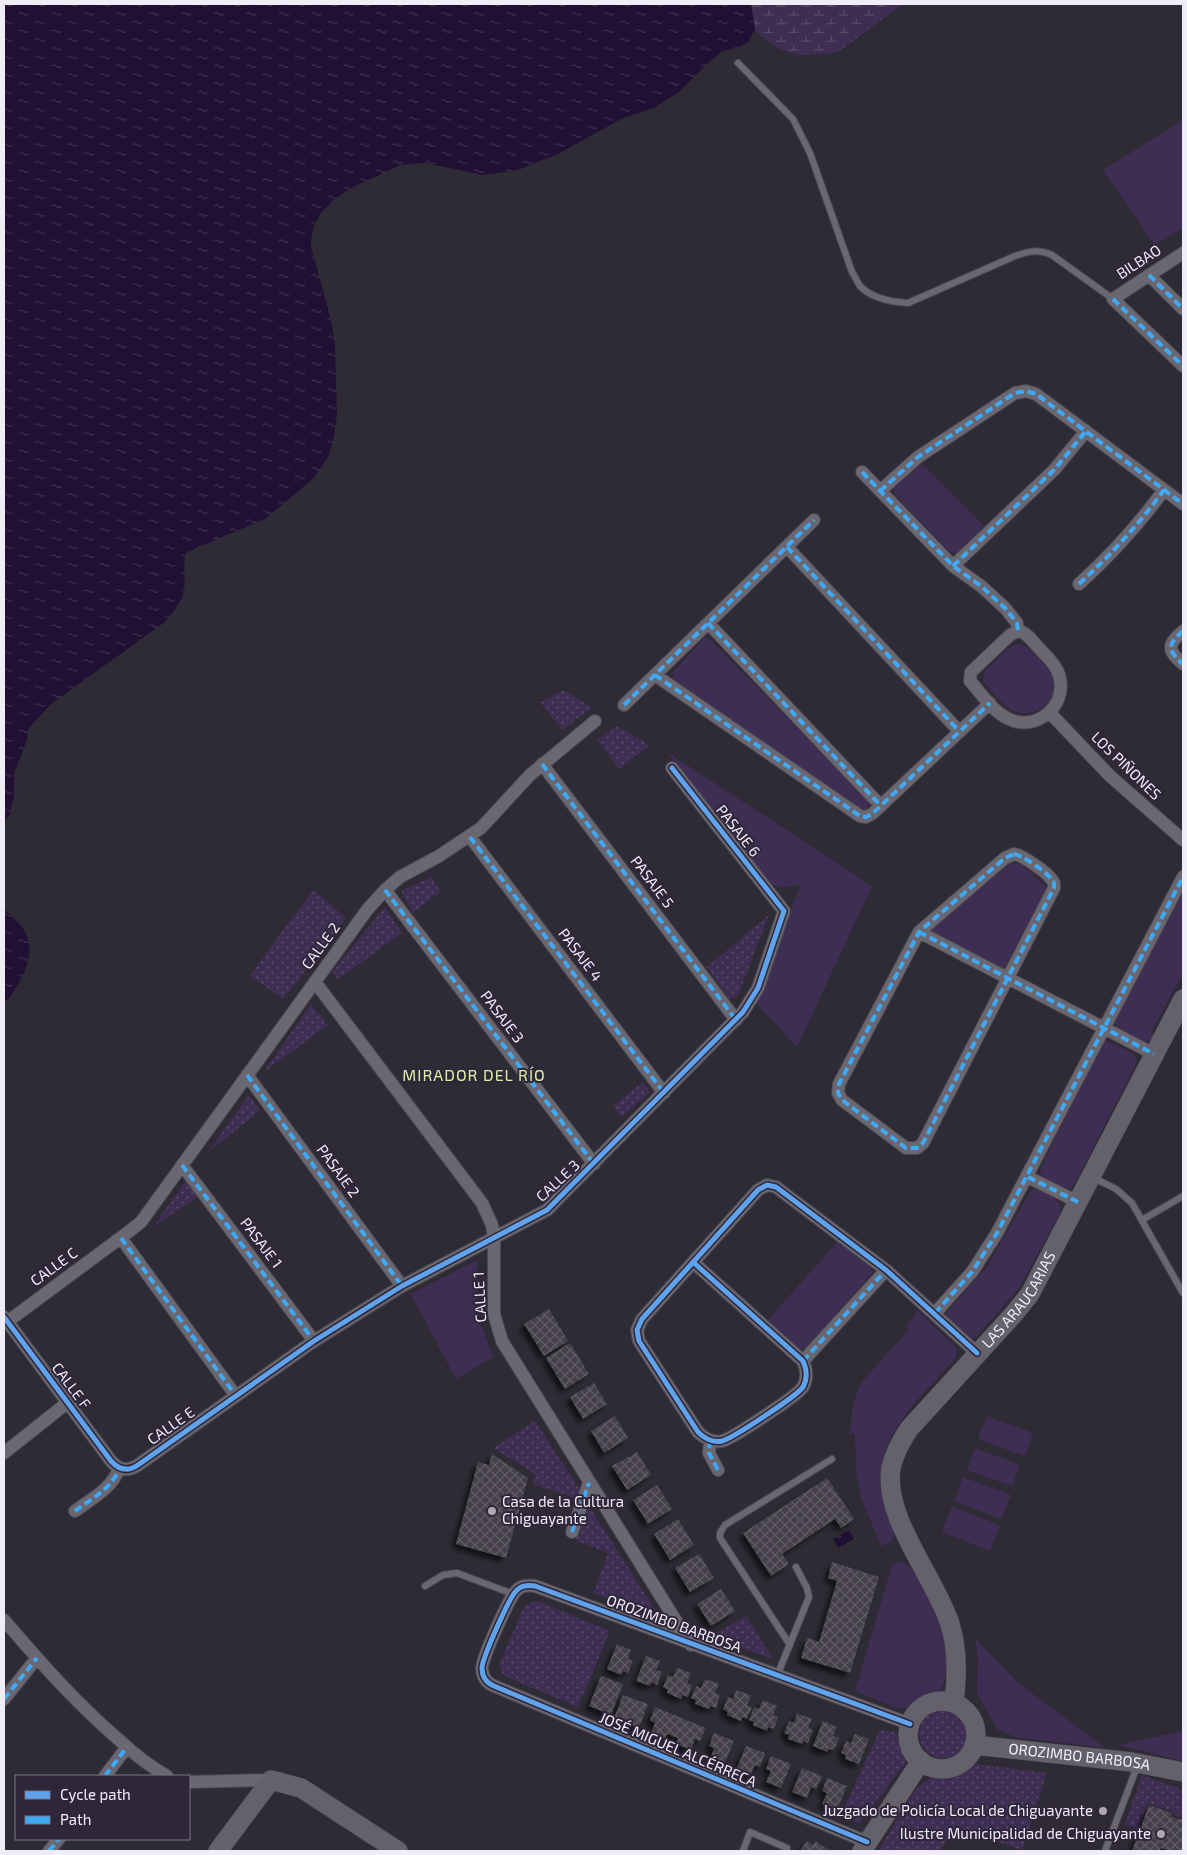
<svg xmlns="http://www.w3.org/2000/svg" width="1187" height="1855" font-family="'Exo 2',sans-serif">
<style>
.grass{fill:url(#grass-dots)}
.wetland{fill:url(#wetland-marsh)}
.park{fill:#3e2e53}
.water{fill:url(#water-ripples)}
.building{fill:url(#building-cross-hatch);filter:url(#shadow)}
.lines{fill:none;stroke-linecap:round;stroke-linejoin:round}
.lane-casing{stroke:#4b4851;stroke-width:8}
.street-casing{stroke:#4b4851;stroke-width:14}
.secondary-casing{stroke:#4b4851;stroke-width:20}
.lane{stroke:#6a6770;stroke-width:6}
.street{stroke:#6a6770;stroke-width:12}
.secondary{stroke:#65616b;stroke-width:19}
.quiet{stroke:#3fa9f5;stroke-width:4;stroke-dasharray:8 4;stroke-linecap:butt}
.cycleway-casing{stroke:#2e2739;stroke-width:8}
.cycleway{stroke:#60a3ed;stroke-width:5}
.poi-dot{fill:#aca8b4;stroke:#2e2739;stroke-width:2}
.labels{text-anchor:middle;stroke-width:4;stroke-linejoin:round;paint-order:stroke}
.street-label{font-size:15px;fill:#f0ecf8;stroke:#2e2739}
.poi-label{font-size:15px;fill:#f0ecf8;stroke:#2e2739;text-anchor:end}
.neighbourhood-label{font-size:16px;letter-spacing:1px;fill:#daefa3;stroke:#2e2739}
</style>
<defs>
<pattern id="grass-dots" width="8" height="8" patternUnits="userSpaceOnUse" patternTransform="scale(1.25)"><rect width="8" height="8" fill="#3e2e53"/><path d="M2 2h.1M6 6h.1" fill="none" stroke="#5a4c6c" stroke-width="1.8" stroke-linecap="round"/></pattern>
<pattern id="wetland-marsh" width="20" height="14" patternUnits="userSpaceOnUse" patternTransform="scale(1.25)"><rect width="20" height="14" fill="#3e2e53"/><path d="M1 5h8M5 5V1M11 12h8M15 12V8" fill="none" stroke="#5a4c6c"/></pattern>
<pattern id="water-ripples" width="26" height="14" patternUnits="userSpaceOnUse" patternTransform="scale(1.25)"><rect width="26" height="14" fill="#201033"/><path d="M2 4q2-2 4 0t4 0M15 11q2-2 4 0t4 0" fill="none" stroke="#413351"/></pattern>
<pattern id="building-cross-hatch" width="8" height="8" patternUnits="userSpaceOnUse" patternTransform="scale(1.25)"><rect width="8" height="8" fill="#444149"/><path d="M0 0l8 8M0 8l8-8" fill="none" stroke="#5f5d64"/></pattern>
<filter id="shadow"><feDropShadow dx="-4.5" dy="4.5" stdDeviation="2.5" flood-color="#0009"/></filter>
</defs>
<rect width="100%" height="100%" fill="#2f2b35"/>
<path class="grass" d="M564 690 592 708 562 730 540 702Z
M616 726 650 745 619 769 597 740Z
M431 877 441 891 413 913 401 891Z
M314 890 346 918 283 999 250 976 286 926Z
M385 907 402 933 338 979 332 972Z
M769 915 738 996 729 999 707 967Z
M311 1004 328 1025 264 1072Z
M643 1082 650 1092 622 1117 613 1106Z
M249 1095 260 1111 207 1153Z
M186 1182 197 1197 153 1227 185 1182Z
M535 1421 580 1490 578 1499 533 1484 535 1474 493 1448Z
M587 1503 661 1619 593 1593 608 1553 575 1540Z
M537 1601 610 1631 578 1707 503 1675 499 1664 525 1605Z
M746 1616 773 1659 710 1637Z
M919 1734a24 24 0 1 1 48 0a24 24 0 1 1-48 0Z
M880 1730 895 1732 906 1762 859 1824 841 1815Z
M971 1763 1047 1773 1022 1850 989 1838 946 1841 939 1851H878L915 1790 933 1775Z
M1142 1775 1183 1790V1818L1174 1815V1812L1148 1803 1138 1829 1125 1824Z"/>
<path class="wetland" d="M751 4H903L839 51 827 54 800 55 788 52 776 47 755 30Z"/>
<path class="park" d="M1183 120V228L1155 245 1103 170Z
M922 464 984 526 956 554 950 552 894 494V488Z
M705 637 709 638 867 800 868 808 864 810 859 809 673 679V672Z
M1017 644C1027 645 1032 652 1039 659 1044 664 1050 669 1053 677 1060 701 1034 720 1013 711 1004 707 988 688 983 680L985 671 1009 648Z
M667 752 872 886 798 1045H795L756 1003 801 884 781 888 768 883Z
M1011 863 1020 864 1045 885V893L1004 968 928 930Z
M1183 892V973L1151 1032 1156 1034 1152 1039 1146 1042 1117 1027 1114 1022Z
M1107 1041 1132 1053 1135 1056 1137 1062 1076 1181 1071 1188C1060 1187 1045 1182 1040 1172V1169L1103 1042Z
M1031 1190C1042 1188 1057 1197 1061 1207L1059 1215 1019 1288 977 1336 972 1339 948 1318 946 1313 986 1268Z
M837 1242 869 1266 873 1272 808 1347 800 1350 768 1320Z
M477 1260V1298L479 1320 493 1357 456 1379 411 1294Z
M918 1311 955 1346 957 1352 954 1360C923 1395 879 1432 880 1482 880 1499 899 1530 892 1541L881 1546 862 1500 856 1471 855 1433H850L853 1404 861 1383 909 1329 907 1325Z
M987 1416 1033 1433 1025 1456 978 1439Z
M975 1448 1020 1465 1012 1486 967 1470Z
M963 1477 1011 1495 1001 1519 954 1501Z
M952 1507 1000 1525 990 1551 942 1532Z
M900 1562C912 1564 916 1577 922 1586 939 1616 956 1655 941 1690L919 1700 909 1708 900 1709 855 1691 892 1565Z
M975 1638 1018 1683 1105 1748 1015 1737 998 1730 977 1693 978 1658Z
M1183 1731V1761L1118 1745Z"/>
<path class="water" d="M4 4H751L755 30 748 42 737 48 723 51 709 62 679 92 654 108 623 118 558 154 518 170 483 175 425 163 401 165 353 187 333 200 321 213 313 228 311 246 331 320 335 344 337 414 334 437 328 457 314 478 265 519 187 552C182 560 186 580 184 591 181 603 172 613 165 622L51 704 29 728 26 743 14 774V796L10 814 4 822Z
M4 909C10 915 18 921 23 928 40 954 20 984 4 1005Z
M849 1530 854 1539 838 1548 833 1539Z"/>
<path class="building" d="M549 1309 568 1341 544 1356 524 1324Z
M570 1343 589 1374 565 1389 546 1358Z
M594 1383 607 1404 583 1419 570 1397Z
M615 1416 628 1438 604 1453 591 1431Z
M637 1452 651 1475 627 1490 612 1466Z
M492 1454 528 1478 506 1558 456 1544 478 1462 489 1465Z
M827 1478 854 1519 841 1528 835 1519 782 1554 789 1564 771 1576 743 1533Z
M657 1485 672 1509 648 1524 633 1500Z
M678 1519 694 1545 670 1560 654 1534Z
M699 1554 714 1578 690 1592 675 1568Z
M832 1562 879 1577 850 1673 801 1658 807 1638 819 1642 837 1581 828 1578Z
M721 1589 735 1611 711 1626 697 1604Z
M617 1644 631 1650 628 1659 633 1661 628 1673 623 1671 621 1675 607 1669Z
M646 1656 660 1661 656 1670 662 1672 657 1685 652 1682 650 1686 636 1681Z
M677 1668 691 1673 687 1683 692 1685 688 1697 683 1695 681 1699 667 1693 668 1690 663 1687 668 1675 673 1677Z
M601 1676 623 1684 611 1715 589 1706Z
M705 1679 719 1684 715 1693 720 1695 716 1708 711 1706 709 1709 695 1704 696 1700 691 1698 696 1686 701 1688Z
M736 1690 751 1695 747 1705 752 1707 747 1719 742 1717 741 1721 727 1715 728 1712 723 1709 728 1697 733 1699Z
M623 1695 648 1704 639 1728 614 1718Z
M763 1700 777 1706 773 1715 778 1717 774 1729 768 1727 767 1731 753 1725 754 1722 749 1720 754 1707 759 1709Z
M655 1707 706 1728 700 1741 695 1739 691 1750 676 1744 678 1738 667 1734 665 1739 651 1733 655 1723 650 1720Z
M797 1713 812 1719 808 1728 813 1730 808 1743 803 1741 802 1744 788 1739 789 1735 784 1733 789 1721 794 1723Z
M823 1721 837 1727 833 1736 839 1738 834 1750 829 1749 827 1752 813 1746Z
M714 1733 734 1741 724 1765 710 1759 714 1748 709 1746Z
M855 1734 869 1739 859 1764 845 1759 846 1755 841 1753 846 1741 851 1743Z
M746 1746 765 1753 760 1767 755 1765 750 1776 736 1770Z
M771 1756 791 1764 781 1788 766 1782 771 1771 766 1769Z
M802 1768 822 1776 816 1789 811 1787 807 1798 792 1792Z
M827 1778 847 1786 837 1810 822 1804 827 1793 822 1791Z
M1149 1805 1172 1813 1171 1817 1183 1820V1851H1170L1161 1848 1159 1851H1132Z
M807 1841 813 1845 815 1841 828 1849 827 1851H800Z"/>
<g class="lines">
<defs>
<path id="lane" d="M738 63 793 119 810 153 852 272C855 276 857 282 860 286 872 299 892 302 908 303L1015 256C1029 251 1038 249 1052 255L1113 299
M1092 1177 1116 1189 1132 1203 1183 1293
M1142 1220 1183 1196
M425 1586 443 1575 457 1573 513 1594
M790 1645 720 1538V1533L725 1525 832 1459
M777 1676 809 1597 807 1588 796 1567
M743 1851 750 1832 787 1848
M1105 1851 1138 1764"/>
<path id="street" d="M1183 253 1113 299 1183 366
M1149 275 1183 309
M862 472 953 566 981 586 1005 608 1017 623 1018 631
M880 491 918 457 1015 393 1026 391 1036 394 1183 504
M787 547 959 731
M953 566 1054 470 1086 431
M1079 584C1111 555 1139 524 1164 490
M708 623 881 806
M1018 631C1027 632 1032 641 1038 647 1047 657 1058 666 1060 679 1066 707 1035 732 1009 719 993 712 981 693 970 681L971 672 1010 635Z
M1183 631C1167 645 1167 650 1183 664
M655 675 860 816 866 817 872 814 990 703
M624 705 814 520
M1050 713 1110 776 1183 840
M542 764 736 1020
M470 837 664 1093
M1014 854C1022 855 1047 872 1052 880 1055 883 1054 884 1054 888L923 1143 917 1148H906L842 1100 838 1093 839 1084 919 932 1005 858Z
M385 890 594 1164
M919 932 1154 1054
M315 982 482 1203 492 1225 494 1238V1314L502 1341 691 1645
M247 1075 402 1286
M182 1165 314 1341
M1028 1177 1078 1202
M121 1238 236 1396
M693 1262 803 1361C807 1370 808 1378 803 1387 797 1396 733 1438 722 1441 713 1443 704 1438 698 1432L639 1341 637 1330 642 1319 758 1190 767 1185 776 1187 886 1270 977 1353
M935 1313 972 1272 997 1233 1183 877
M4 1317 111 1461C119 1470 128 1472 138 1465L314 1341 402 1286 547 1210 743 1012 758 988 784 911 672 768
M7 1322 127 1233 141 1222 367 910 385 890 400 877 439 856 481 828 530 775 595 721
M803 1361 886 1270
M710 1440 709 1453 718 1470
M4 1453 67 1403
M75 1511C91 1499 113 1488 119 1468
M572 1532 589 1483
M4 1620C40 1662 76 1703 118 1739 133 1753 149 1766 167 1776
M4 1699 37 1658
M105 1776 127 1747
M189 1782 271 1780
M867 1842 494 1686C487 1683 482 1677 482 1668 482 1659 510 1595 517 1590 522 1585 528 1585 535 1586L910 1724
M49 1851 59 1839"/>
<g id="secondary">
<circle cx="942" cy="1735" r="34"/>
<path id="s1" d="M954 1703C957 1676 958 1650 950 1624 935 1577 883 1518 891 1468 894 1454 901 1441 909 1429L1013 1315 1030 1294 1183 999"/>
<path id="s2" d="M974 1745 1132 1762 1183 1772"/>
<path d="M218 1851 271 1780 301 1788 398 1851"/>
<path d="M862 1851 921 1761"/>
</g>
</defs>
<use href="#lane" class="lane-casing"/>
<use href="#street" class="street-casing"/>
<use href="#secondary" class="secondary-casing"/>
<use href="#lane" class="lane"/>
<use href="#street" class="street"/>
<use href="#secondary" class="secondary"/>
<path class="quiet" d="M1149 275 1183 309
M1113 299 1183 366
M862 472 953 566 981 586 1005 608 1017 623 1018 631
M880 491 918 457 1015 393 1026 391 1036 394 1183 504
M787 547 959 731
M953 566 1054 470 1086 431
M1079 584C1111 555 1139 524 1164 490
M708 623 881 806
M1183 631C1167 645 1167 650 1183 664
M655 675 860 816 866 817 872 814 990 703
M624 705 814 520
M542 764 736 1020
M470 837 664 1093
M1014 854C1022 855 1047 872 1052 880 1055 883 1054 884 1054 888L923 1143 917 1148H906L842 1100 838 1093 839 1084 919 932 1005 858Z
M385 890 594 1164
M919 932 1154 1054
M247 1075 402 1286
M182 1165 314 1341
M1028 1177 1078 1202
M121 1238 236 1396
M935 1313 972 1272 997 1233 1183 877
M803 1361 886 1270
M710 1440 709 1453 718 1470
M75 1511C91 1499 113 1488 119 1468
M572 1532 589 1483
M4 1699 37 1658
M105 1776 127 1747
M49 1851 59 1839"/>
<defs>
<path id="cycleway" d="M693 1262 803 1361C807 1370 808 1378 803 1387 797 1396 733 1438 722 1441 713 1443 704 1438 698 1432L639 1341 637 1330 642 1319 758 1190 767 1185 776 1187 886 1270 977 1353
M4 1317 111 1461C119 1470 128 1472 138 1465L314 1341 402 1286 547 1210 743 1012 758 988 784 911 672 768
M867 1842 494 1686C487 1683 482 1677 482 1668 482 1659 510 1595 517 1590 522 1585 528 1585 535 1586L910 1724"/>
</defs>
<use href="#cycleway" class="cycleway-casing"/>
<use href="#cycleway" class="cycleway"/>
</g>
<g class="poi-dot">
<circle cx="492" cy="1511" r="5"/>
<circle cx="1103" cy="1811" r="5"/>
<circle cx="1161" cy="1834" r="5"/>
</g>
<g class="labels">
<g class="street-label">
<text transform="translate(1139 262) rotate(-33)" y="5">BILBAO</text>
<text transform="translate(1126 766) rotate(44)" y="5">LOS PIÑONES</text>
<text transform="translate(738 831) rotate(52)" y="5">PASAJE 6</text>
<text transform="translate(652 882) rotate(53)" y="5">PASAJE 5</text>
<text transform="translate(321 946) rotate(-54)" y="5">CALLE 2</text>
<text transform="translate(580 955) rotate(53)" y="5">PASAJE 4</text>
<text transform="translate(502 1017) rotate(53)" y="5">PASAJE 3</text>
<text transform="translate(338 1171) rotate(54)" y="5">PASAJE 2</text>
<text transform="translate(558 1181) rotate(-43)" y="5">CALLE 3</text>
<text transform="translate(261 1243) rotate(53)" y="5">PASAJE 1</text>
<text transform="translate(54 1267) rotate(-36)" y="5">CALLE C</text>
<text transform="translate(480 1297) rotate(-93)" y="5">CALLE 1</text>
<text dy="5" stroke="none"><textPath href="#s1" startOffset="462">LAS ARAUCARIAS</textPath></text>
<text transform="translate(71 1386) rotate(53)" y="5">CALLE F</text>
<text transform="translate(171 1426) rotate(-35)" y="5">CALLE E</text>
<text transform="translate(674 1624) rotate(20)" y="5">OROZIMBO BARBOSA</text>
<text transform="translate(678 1750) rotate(23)" y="5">JOSÉ MIGUEL ALCÉRRECA</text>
<text dy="5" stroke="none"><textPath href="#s2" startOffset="106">OROZIMBO BARBOSA</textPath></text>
</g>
<g class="poi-label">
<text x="502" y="1507" text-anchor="start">Casa de la Cultura<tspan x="502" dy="17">Chiguayante</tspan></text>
<text x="1093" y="1816">Juzgado de Policía Local de Chiguayante</text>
<text x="1151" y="1839">Ilustre Municipalidad de Chiguayante</text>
</g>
<g class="neighbourhood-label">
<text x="474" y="1081">MIRADOR DEL RÍO</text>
</g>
</g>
<rect width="1187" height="1855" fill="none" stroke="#f0ecf8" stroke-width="10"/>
<rect x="15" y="1775" width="175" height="65" fill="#2e2739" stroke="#7c7685"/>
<rect x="25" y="1791" width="25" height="8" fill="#60a3ed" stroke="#7c7685"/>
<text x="60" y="1800" font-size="15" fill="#f0ecf8">Cycle path</text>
<rect x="25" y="1816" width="25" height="8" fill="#3fa9f5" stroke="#7c7685"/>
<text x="60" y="1825" font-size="15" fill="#f0ecf8">Path</text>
</svg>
